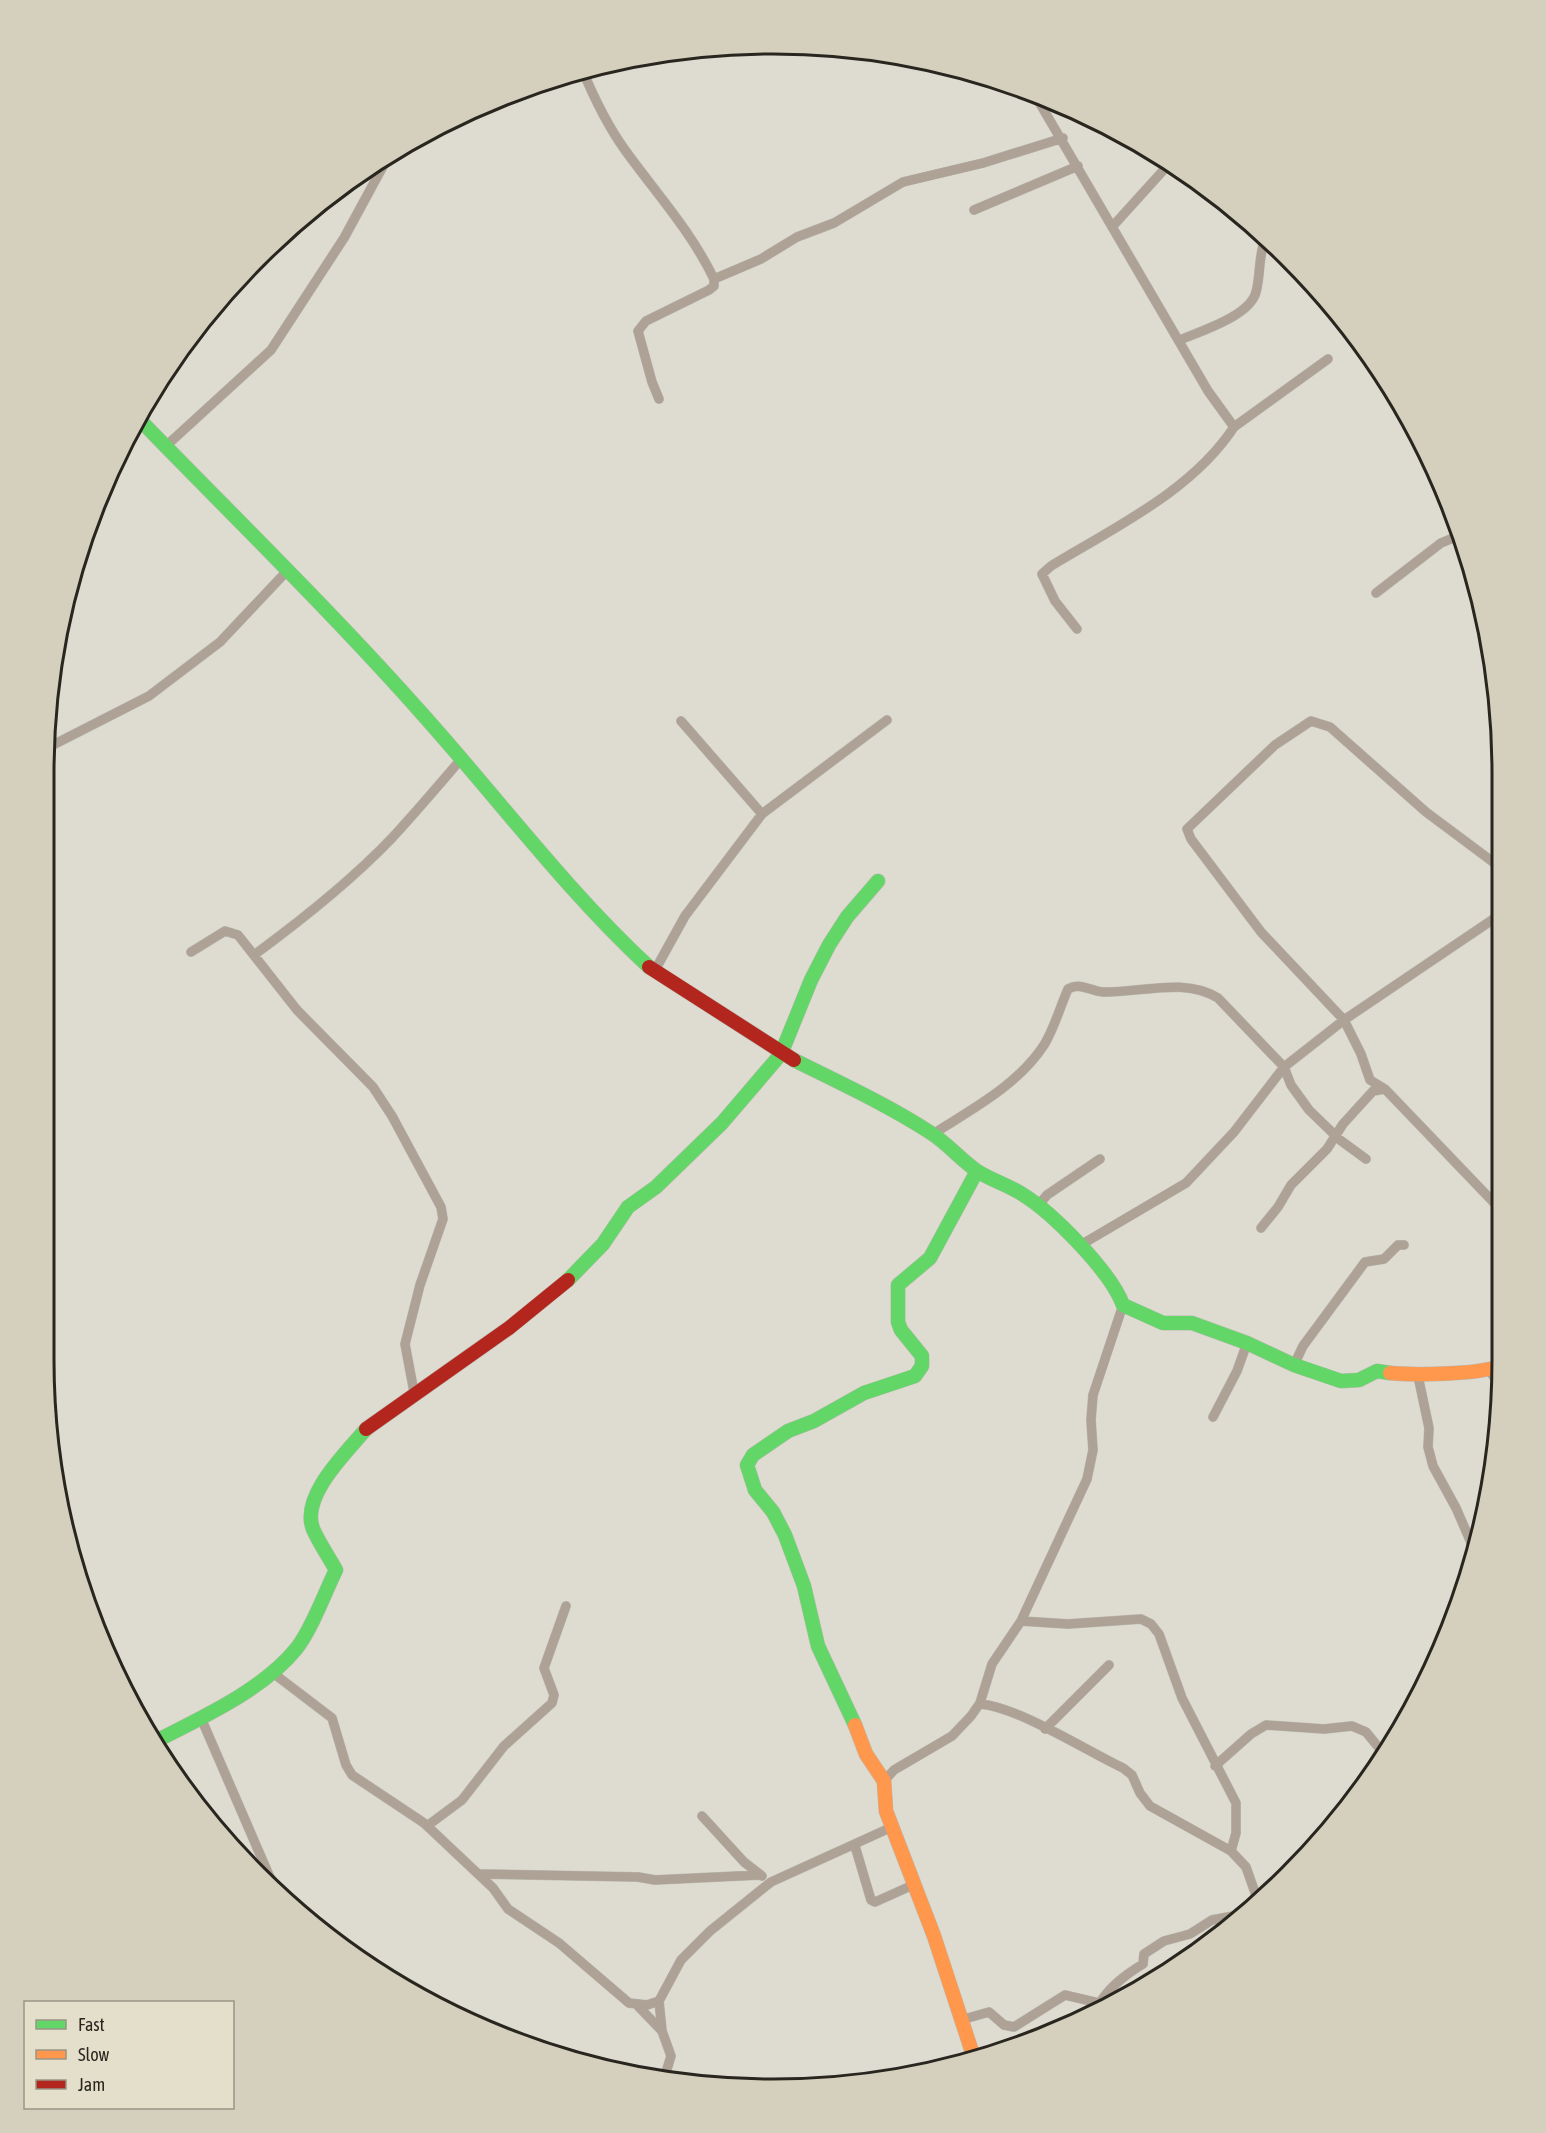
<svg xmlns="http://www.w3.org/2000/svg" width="1546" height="2133" font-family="'Asap Condensed',sans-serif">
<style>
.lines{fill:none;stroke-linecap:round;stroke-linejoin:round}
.street-casing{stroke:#bcbab2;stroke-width:10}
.fast-casing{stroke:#bcbab2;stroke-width:15}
.slow-casing{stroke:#bcbab2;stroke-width:15}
.jam-casing{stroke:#bcbab2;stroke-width:15}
.street{stroke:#aea195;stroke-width:9}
.fast{stroke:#63d668;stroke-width:14}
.slow{stroke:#ff974d;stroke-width:14}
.jam{stroke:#b3261e;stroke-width:14}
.rim{fill:none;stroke:#28261f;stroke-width:3}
</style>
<rect width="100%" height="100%" fill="#dedcd1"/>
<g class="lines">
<defs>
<path id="street" d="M582 69C594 98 607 125 625 150 656 193 691 231 714 279V286L709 290 646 321 638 331 652 382 659 399
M1035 95 1208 391 1234 427
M974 210 1078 166
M1112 227 1169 164
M714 279 761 259 797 237 834 223 903 182 983 163 1063 138
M1180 340C1201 331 1250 316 1256 292 1261 274 1258 254 1266 237
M166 446 271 350 344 238 388 157
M1376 593 1441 543 1458 536
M1077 629 1055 601 1042 574 1051 566C1115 527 1192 491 1234 427L1328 359
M681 721 762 814
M47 748 149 696 220 642 286 572
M1497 865 1426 812 1330 727 1311 721 1275 745 1187 829 1191 839 1261 932 1344 1020 1361 1054 1370 1080 1385 1089 1500 1209
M191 952 225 931 238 935 297 1010 373 1087 392 1116 441 1207 443 1219 420 1285 405 1344 414 1392
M254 955C303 919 350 882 392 838 416 812 439 785 462 758
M654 972 685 916 762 814 887 720
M933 1134C972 1109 1018 1085 1044 1045 1054 1029 1060 1007 1068 989 1081 982 1090 991 1103 992 1140 993 1184 977 1218 998L1284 1067 1291 1085 1309 1110 1340 1140 1366 1159
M1037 1207 1047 1195 1100 1159
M1261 1228 1278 1207 1291 1185 1327 1149 1343 1124 1373 1091 1385 1089
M1079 1246 1186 1183 1234 1132 1284 1067 1344 1020 1498 916
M1294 1365 1303 1346 1365 1262 1384 1259 1398 1245H1404
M1490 1371 1501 1388
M1418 1376 1429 1428 1428 1447 1433 1466 1456 1508 1476 1554
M1213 1417 1237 1371 1247 1343
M1021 1621 1087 1479 1093 1450 1091 1420 1093 1395 1123 1305
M273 1673 332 1718 346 1765 352 1775 424 1823 493 1888 508 1909 559 1943 629 2003 647 2005 659 2001 681 1960 710 1931 756 1894 771 1882 892 1827
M980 1704C1018 1707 1085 1750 1123 1768L1132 1775 1140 1793 1150 1806 1231 1851 1246 1867 1258 1901
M201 1718 275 1889
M1045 1729 1109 1665
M1215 1766 1251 1734 1266 1725 1324 1729 1352 1726 1366 1732 1384 1754
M884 1781 894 1770 952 1736 971 1716 980 1703 992 1664 1021 1621 1068 1624 1141 1619 1151 1624 1159 1634 1182 1698 1236 1803V1833L1231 1851
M702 1816 744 1862 762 1876
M427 1826 462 1800 504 1746 552 1703 554 1695 544 1668 566 1606
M855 1846 871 1900 875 1902 913 1885
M480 1874 638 1877 655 1880 759 1875
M659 2001 662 2031 671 2056 664 2079
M637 2005 662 2031
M1096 2009C1107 1989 1123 1976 1143 1964L1144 1954 1164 1941 1190 1934 1212 1920 1244 1914
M961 2020 989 2012 1004 2025 1014 2027 1065 1995 1099 2003"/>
<path id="fast" d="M139 419C235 518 334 614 425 717 500 801 566 890 649 967
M794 1060C840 1083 888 1105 931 1133 948 1144 961 1160 977 1171 991 1180 1008 1185 1022 1194 1053 1213 1111 1272 1123 1305L1163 1323H1192L1247 1343 1294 1365 1341 1381 1359 1380 1377 1371 1390 1373
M568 1280 603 1244 628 1207 656 1187 722 1123 781 1054 811 980 829 945 847 917 878 881
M855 1725 818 1646 804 1586 785 1535 773 1512 755 1490 747 1465 753 1455 788 1431 814 1421 864 1393 915 1376 922 1366V1356L901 1330 898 1322V1285L930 1258 977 1171
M154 1742C201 1718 263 1690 296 1649 311 1631 325 1592 336 1570 329 1557 319 1543 313 1529 300 1496 347 1452 366 1429"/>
<path id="slow" d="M1390 1373C1413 1375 1483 1375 1501 1365
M855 1725 866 1754 884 1781 886 1811 934 1936 973 2055"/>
<path id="jam" d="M649 967 794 1060
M366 1429 509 1328 568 1280"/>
</defs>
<use href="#street" class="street-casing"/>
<use href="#fast" class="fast-casing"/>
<use href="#slow" class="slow-casing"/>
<use href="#jam" class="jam-casing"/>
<use href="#street" class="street"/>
<use href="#fast" class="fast"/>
<use href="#slow" class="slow"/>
<use href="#jam" class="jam"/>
</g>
<path d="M0 0H1546V2133H0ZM773 54H773A719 719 0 0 1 1492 773V1360A719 719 0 0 1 773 2079H773A719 719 0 0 1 54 1360V773A719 719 0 0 1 773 54Z" fill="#d5d0bd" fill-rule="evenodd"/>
<path class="rim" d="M773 54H773A719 719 0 0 1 1492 773V1360A719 719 0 0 1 773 2079H773A719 719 0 0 1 54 1360V773A719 719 0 0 1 773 54Z"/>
<rect x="24" y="2001" width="210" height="108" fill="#e4dfcb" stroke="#999586" stroke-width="1.5"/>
<rect x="36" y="2020" width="30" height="9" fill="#63d668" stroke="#999586" stroke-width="1.5"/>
<text x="78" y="2031" font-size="18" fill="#28261f">Fast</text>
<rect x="36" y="2050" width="30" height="9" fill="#ff974d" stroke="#999586" stroke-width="1.5"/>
<text x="78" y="2061" font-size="18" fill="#28261f">Slow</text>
<rect x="36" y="2080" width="30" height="9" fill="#b3261e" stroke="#999586" stroke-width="1.5"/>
<text x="78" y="2091" font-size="18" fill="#28261f">Jam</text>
</svg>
